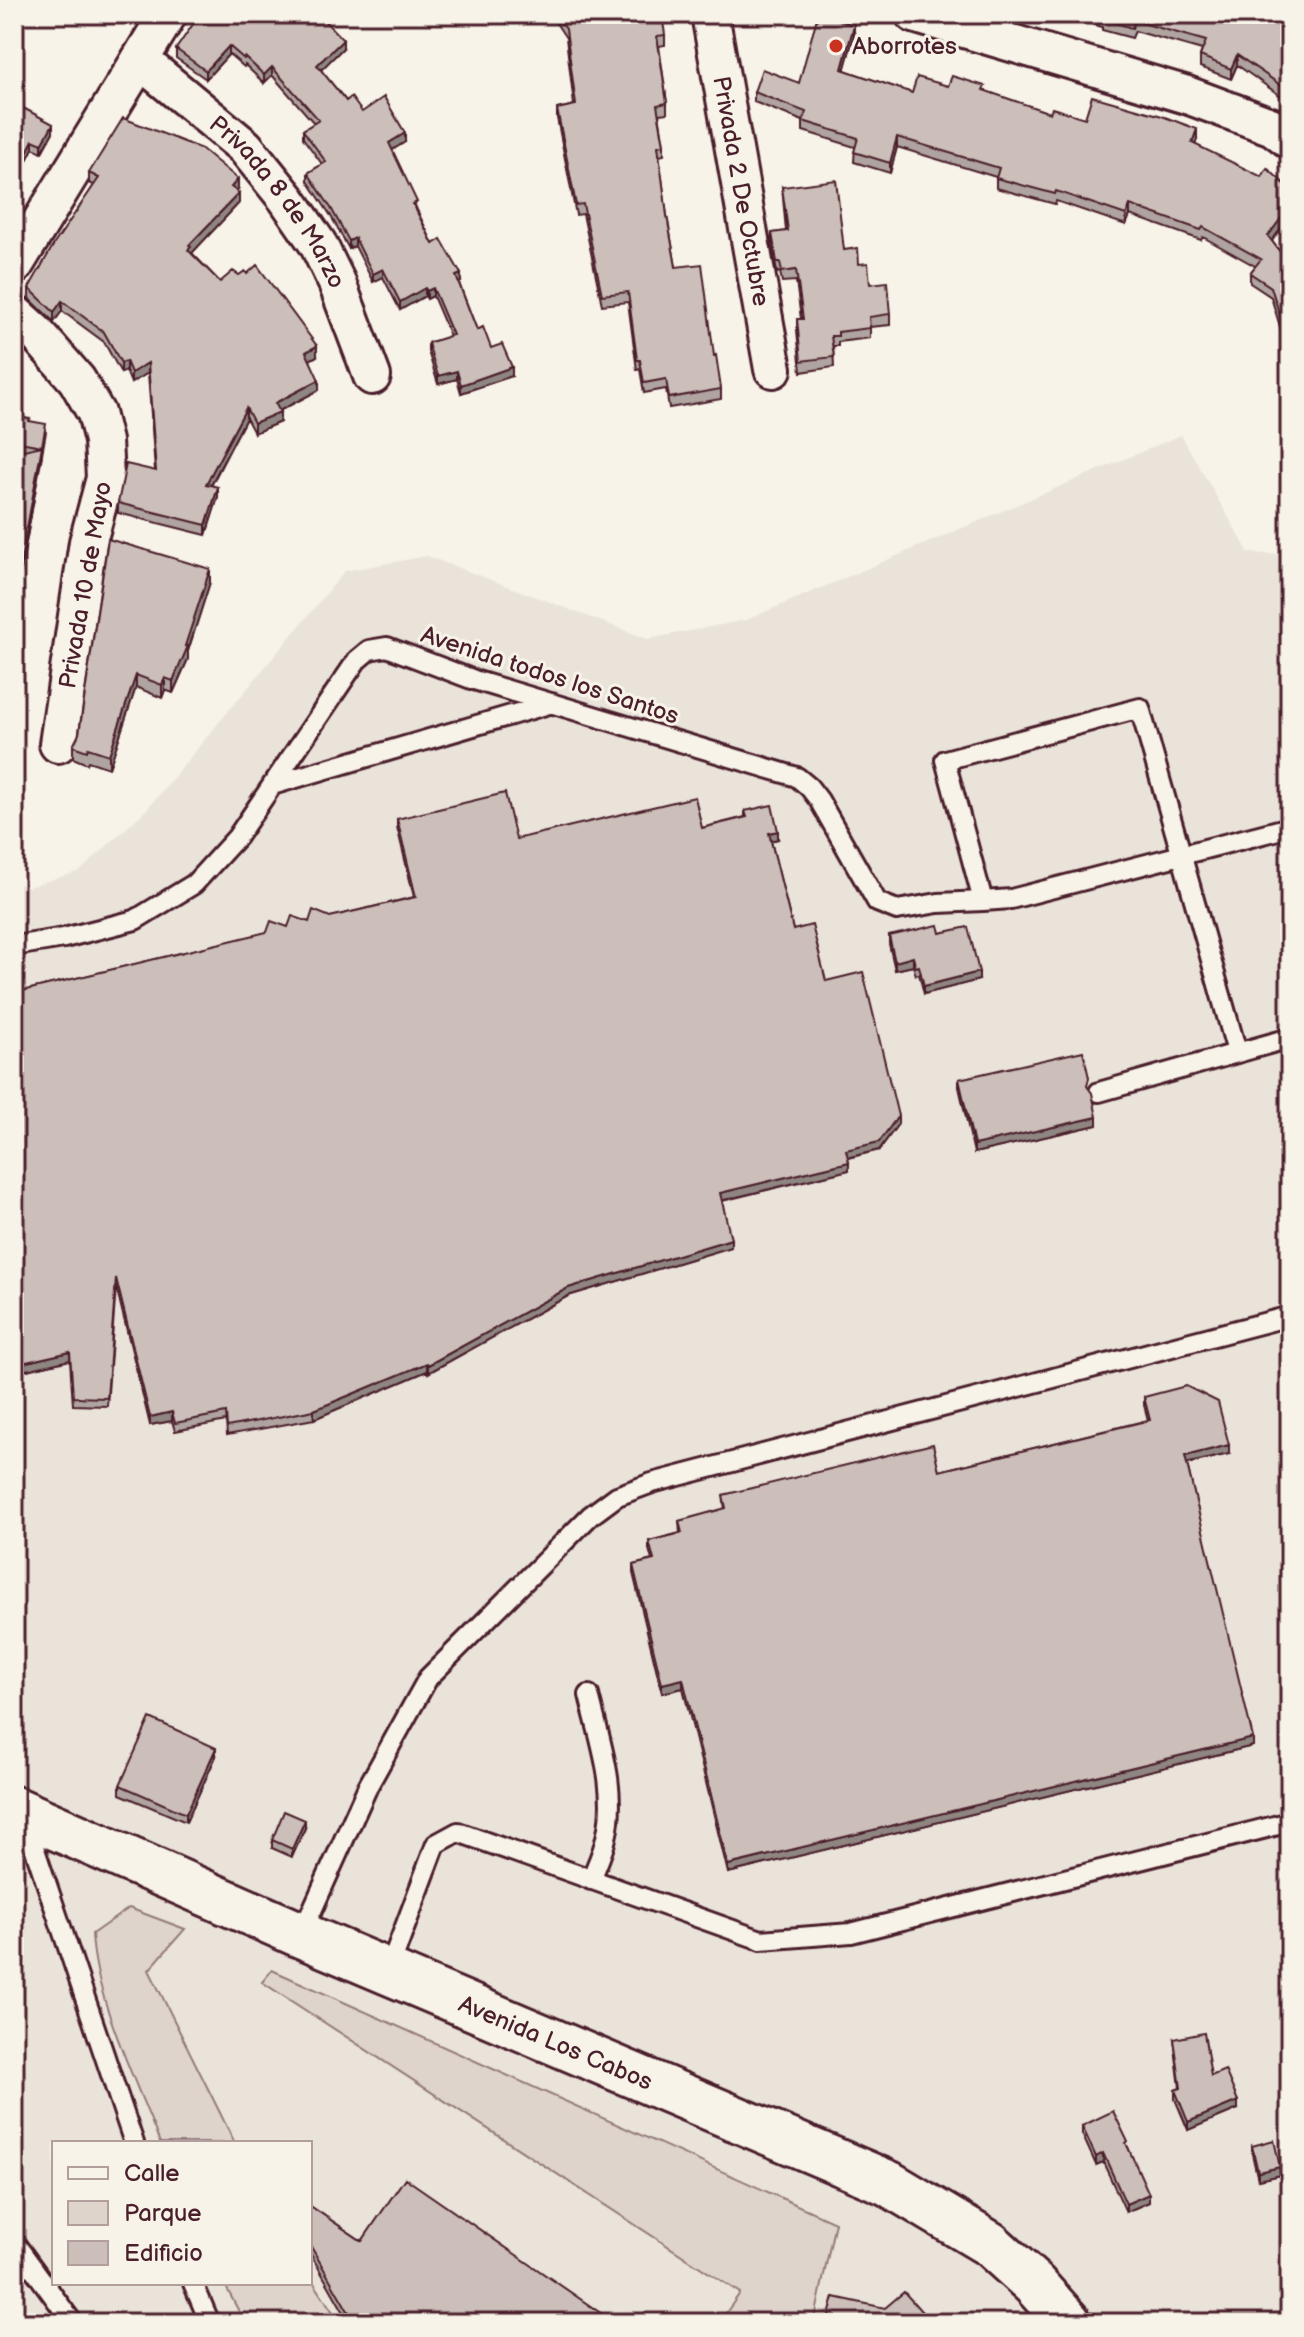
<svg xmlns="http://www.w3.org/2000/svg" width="1304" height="2337" font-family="'Balsamiq Sans',sans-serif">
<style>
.built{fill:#eae3da;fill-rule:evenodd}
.green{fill:#ded4cc;stroke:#947a7c;stroke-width:2}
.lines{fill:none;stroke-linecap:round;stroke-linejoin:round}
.lane-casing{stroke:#4a1f2b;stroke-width:24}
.street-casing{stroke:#4a1f2b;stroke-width:42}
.primary-casing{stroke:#4a1f2b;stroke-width:50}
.lane{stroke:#f7f3e8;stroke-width:18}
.street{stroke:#f7f3e8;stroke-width:36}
.primary{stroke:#f7f3e8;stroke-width:44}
.wall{fill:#afa49f;stroke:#4a1f2b;stroke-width:2}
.shaded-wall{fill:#8f8682;stroke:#4a1f2b;stroke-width:2}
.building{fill:#ccbfb9;stroke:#4a1f2b;stroke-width:2}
.poi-dot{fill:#c8321e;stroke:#f7f3e8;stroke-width:3}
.labels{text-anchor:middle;stroke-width:6;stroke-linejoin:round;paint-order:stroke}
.poi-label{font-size:24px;fill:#4a1f2b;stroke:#f7f3e8;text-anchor:start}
.street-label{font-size:24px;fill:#4a1f2b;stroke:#f7f3e8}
</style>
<rect width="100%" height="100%" fill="#f7f3e8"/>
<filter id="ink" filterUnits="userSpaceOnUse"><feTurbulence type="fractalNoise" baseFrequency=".0125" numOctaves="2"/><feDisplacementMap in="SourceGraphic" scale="16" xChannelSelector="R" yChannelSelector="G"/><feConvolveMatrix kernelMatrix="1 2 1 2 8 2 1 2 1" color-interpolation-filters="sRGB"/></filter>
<g filter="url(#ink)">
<path class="built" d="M1181 435 1249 553 1290 555V2323H14V883L28 887 80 871 147 809 345 571 427 556 648 639 746 620ZM54 2143H310V2283H54Z"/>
<path class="green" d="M129 1908 185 1929 149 1970 235 2143H160C136 2081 95 1999 92 1934Z
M272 1970 835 2222 814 2323H719L740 2293 262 1982Z
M310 2277 340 2323H245L224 2283H310Z"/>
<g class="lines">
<defs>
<path id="lane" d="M272 785 552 703
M983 901 1011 899 1290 827
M14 946 64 938 135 920 194 884 237 837 357 660 369 650 387 647 474 680 797 777 809 787 819 800 877 902 897 910 938 903 983 901 945 760 1140 708 1237 1052
M1099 1092 1290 1038
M589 1695C600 1742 618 1790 606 1838 603 1853 596 1866 591 1880
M25 1820 134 2143
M301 1935 368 1786 428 1678 590 1516 617 1496 652 1483 1290 1316
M388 1972 436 1844 458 1832 761 1940 851 1933 1290 1822
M14 2242 73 2323
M193 2283 210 2323"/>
<g id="street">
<path id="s1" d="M710 14 773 369"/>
<path d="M914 14 1187 95 1273 127 1290 140"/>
<path id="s2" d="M140 60 245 147 287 199 318 244 337 283 372 376"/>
<path d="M14 266 168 14"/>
<path d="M14 313 36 333 77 380 96 413 103 441 105 478 88 542 58 744"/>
</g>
<g id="primary">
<path id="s3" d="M14 1809 301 1935 888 2183 990 2244 1034 2284 1069 2323"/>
</g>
</defs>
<use href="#lane" class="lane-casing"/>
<use href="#street" class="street-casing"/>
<use href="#primary" class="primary-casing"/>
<use href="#lane" class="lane"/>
<use href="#street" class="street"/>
<use href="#primary" class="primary"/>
</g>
<path class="wall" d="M550 14H635L665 35V45L659 46 667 103V113L659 114 664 145V155L659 156 667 216 676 267 714 356 721 389V399L669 408 666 389 644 393 640 369 637 370 628 302 602 305 583 214 576 215 557 118V109L574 105 566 38Z
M1070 14H1290L1285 99 1237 65 1231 79 1200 67V56L1202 50 1135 31 1132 38 1102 30V27L1070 18Z
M207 19 343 48 320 70 346 101 405 142 392 150 417 210 433 244 461 282 459 283 477 330 512 376 461 393 457 379 438 384 428 351V343L450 336 433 296 427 299 425 296 400 310 383 277 373 282 355 246 349 249 331 216 308 181V173L322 164 303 138V130L314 123 272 75 264 83 245 65 244 67 229 54 206 79 176 58V49Z
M854 35 844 70 912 93 948 86 985 91 1050 113 1197 139 1195 145 1290 216 1272 241 1290 265V329L1282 333 1271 297 1250 283V273L1255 266 1203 237 1201 240 1130 215 1126 225 1056 201 1055 204 996 188V177L897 147 890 173 854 162 855 147 803 131V121L754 102V92L799 83Z
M14 103 53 132 42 152 33 148 26 162 14 156Z
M89 173 238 189 236 191 239 203 192 253 220 282 317 356 310 360 319 390 279 411 280 422 254 433 246 418 211 486 218 497 206 535 118 513V503L155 471 148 373 131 383 126 371 121 373 104 342 62 311 54 322 29 298V288L94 185 89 183Z
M782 187 859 264 870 284 890 314V325L870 327V338L838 342V346H833L834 367 801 372 797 330V319H801L796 281 782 282 780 272 777 273 772 243V233L786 231Z
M14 416 30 421 46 432 14 608 21 450 14 449Z
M210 582 188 651V659L173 693 165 690 162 698 136 687 109 768 88 761 87 764 73 758V746Z
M745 811 778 839 771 841 793 930 826 981 898 1124 879 1150 848 1158 849 1170 722 1201 731 1247 568 1296 428 1373 427 1371 314 1419 227 1435 226 1421 175 1431 172 1421 150 1425 116 1286 107 1406 73 1405 70 1360 22 1371 21 1369 14 1370V993L414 897 397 827V819L516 839 702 828 745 817Z
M940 933 979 980 924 994 919 974 916 975 913 966 895 970 889 944V936Z
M959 1079 1088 1088 1097 1125 974 1153 959 1087Z
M1144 1397 1229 1454 1187 1464 1253 1746 728 1873 683 1688 662 1693 633 1573V1565L652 1560 649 1549V1541L680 1533 679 1521 725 1509 723 1495 939 1471 1148 1420 1144 1405Z
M216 1756 186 1822 120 1794V1785Z
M305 1828 292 1857 272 1848V1840Z
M1174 2039 1211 2076 1238 2109 1188 2130 1175 2099V2090L1180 2088Z
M1082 2126 1128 2147 1149 2202 1126 2212 1103 2162 1096 2165 1082 2134Z
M1252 2146 1280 2175 1258 2180 1252 2154Z
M310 2206 362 2241 615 2323H350L310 2253Z"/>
<path class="shaded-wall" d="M854 25V35L842 79V69Z
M343 40V48L317 74V65Z
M23 43V51L14 70V62Z
M229 46V54L206 79V71Z
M1237 55V65L1231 79V69Z
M272 67V75L264 83V75Z
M19 73V82L14 93V85Z
M1290 81V92L1285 99V88Z
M53 124V132L42 152V144Z
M1197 129V139L1192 153V143Z
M405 133V142L389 152V143Z
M897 137V147L890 173V163Z
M33 140V148L26 162V154Z
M238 179V189L231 197V187Z
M239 193V203L191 254 188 260 189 245Z
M1130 205V215L1126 225V215Z
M1290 206V216L1268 246V236Z
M355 238V246L349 249V241Z
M383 269V277L373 282V274Z
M461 274V282L456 284V276Z
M425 288V296L400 310V302Z
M433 288V296L427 299V291Z
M62 301V311L54 322V312Z
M1290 319V329L1282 333V322Z
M317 346V356L306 362V352Z
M126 361V371L121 373V363Z
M148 363V373L131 383V373Z
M512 367V376L461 393V385Z
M457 371V379L438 384V376Z
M319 380V390L275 413V403Z
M246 408V418L206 494V484Z
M280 412V422L254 433V423Z
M42 446V455L14 608V599Z
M218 487V497L206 535V525Z
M210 569V582L188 651V659L173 693V681Z
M136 675V687L109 768V755Z
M165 678V690L162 698V685Z
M778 831V839L769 841V833Z
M913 957V966L895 970V962Z
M979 972V980L924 994V986Z
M898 1116V1124L879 1150 846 1158V1150Z
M1097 1117V1125L974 1153V1145Z
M849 1162V1170L720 1201V1193Z
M731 1239V1247L568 1296 428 1373V1365L568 1288Z
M70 1352V1360L22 1371V1363Z
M21 1361V1369L14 1370V1362Z
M427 1363V1371L314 1419V1410Z
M172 1412V1421L150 1425V1417Z
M1229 1445V1454L1185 1464V1456Z
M683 1679V1688L662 1693V1684Z
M1253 1738V1746L728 1873V1865Z
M216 1748V1756L186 1822V1814Z
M305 1820V1828L292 1857V1849Z
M1238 2101V2109L1188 2130V2122Z
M1103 2153V2162L1096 2165V2157Z
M1280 2167V2175L1258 2180V2172Z
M1149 2194V2202L1126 2212V2204Z"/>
<path class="building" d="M200 14 207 19 211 14H318L343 40 317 65 346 101 351 97 362 112 384 97 405 133 389 143 417 202 413 204 433 244 441 239 461 274 456 276 477 330 483 327 491 348 502 344 512 367 461 385 457 371 438 376 428 343 453 335 433 288 427 291 425 288 400 302 383 269 373 274 355 238 349 241 331 208 308 173 326 162 303 130 319 120 272 67 264 75 245 57 244 59 229 46 206 71 176 49Z
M556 14H662L665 35 657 36 667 103 657 105 664 145 658 146 667 216 676 267 702 264 714 356 716 355 721 389 669 398 666 379 644 383 640 360H637L628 292 602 295 583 204 576 205 557 109 576 105 566 29Z
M818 14H822L854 25 842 69 912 93 917 77 948 86 952 76 985 86 983 90 1050 113 1052 108 1085 118 1092 96 1162 116 1197 129 1192 143 1262 177 1267 168 1290 189V206L1268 236 1290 265V319L1282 322 1271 287 1250 273 1261 259 1203 227 1201 230 1130 205 1126 215 1056 191 1055 194 996 178 999 168 897 137 890 163 854 152 858 138 803 121 806 112 754 92 762 69 799 83Z
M1093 14H1290V81L1285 88 1237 55 1231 69 1200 56 1206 41 1135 21 1132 28 1102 19 1103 17Z
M14 38 23 43 14 62Z
M14 71 19 73 14 85Z
M14 103 53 124 42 144 33 140 26 154 14 148Z
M123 118 202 149 238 179 231 187 239 193 189 245 191 247 188 250 220 282 233 271 239 275 245 271 247 274 257 265 317 346 306 352 319 380 275 403 280 412 254 423 246 408 206 484 218 487 206 525 118 503 126 464 156 471 148 363 131 373 126 361 121 363 104 332 62 301 54 312 29 288 54 244 99 178 89 173Z
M836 180 844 250 858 248 859 264 868 263 870 284 887 282 890 314 869 317 870 328 838 332V336H831L834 357 801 361 797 319H803L796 270 782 272 780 262H777L772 233 788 231 782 187Z
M14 416 30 419 29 421 46 424 42 446 14 441Z
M42 446 14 599V452Z
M108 539 210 569 185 646H188L173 681 165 678 162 685 136 675 109 755 88 748 87 751 73 746 79 734Z
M505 793 516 839 695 797 702 828 747 817 745 811 772 805 778 831 769 833 793 930 812 925 826 981 863 972 898 1116 879 1142 846 1150 849 1162 720 1193 731 1239 568 1288 428 1365 427 1363 314 1410 227 1427 226 1413 175 1423 172 1412 150 1417 116 1278 107 1398 73 1397 70 1352 22 1363 21 1361 14 1362V993L267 932 271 921 288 927 292 916 309 922 313 910 330 917 416 897 397 819Z
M938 925 940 933 968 927 979 972 924 986 919 966 916 967 913 957 895 962 889 936Z
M1083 1051 1089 1078 1087 1086 1092 1093 1097 1117 974 1145 959 1079Z
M1186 1386 1218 1402 1229 1445 1185 1456 1253 1738 728 1865 683 1679 662 1684 633 1565 654 1560 649 1541 682 1533 679 1521 726 1508 723 1495 933 1444 939 1471 1150 1420 1144 1397Z
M150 1718 216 1748 186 1814 120 1785Z
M284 1811 305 1820 292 1849 272 1840Z
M1204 2033 1211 2076 1225 2070 1238 2101 1188 2122 1175 2090 1181 2088 1174 2039Z
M1113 2111 1128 2142 1126 2143 1149 2194 1126 2204 1103 2153 1096 2157 1082 2126Z
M1274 2140 1280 2167 1258 2172 1252 2146Z
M405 2178 615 2323H355L310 2245V2206L362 2241Z
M904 2292 930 2321 939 2314 947 2323H827L834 2297 885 2308Z"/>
</g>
<circle class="poi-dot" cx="836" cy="46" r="8"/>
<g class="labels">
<g class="poi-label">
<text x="852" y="54">Aborrotes</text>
</g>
<g class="street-label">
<text dy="8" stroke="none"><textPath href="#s1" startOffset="180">Privada 2 De Octubre</textPath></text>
<text dy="8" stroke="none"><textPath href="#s2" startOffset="200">Privada 8 de Marzo</textPath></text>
<text transform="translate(85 585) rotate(-80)" y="8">Privada 10 de Mayo</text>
<text transform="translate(550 675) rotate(18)" y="8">Avenida todos los Santos</text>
<text dy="8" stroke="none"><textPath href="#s3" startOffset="590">Avenida Los Cabos</textPath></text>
</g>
</g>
<rect width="1304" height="2337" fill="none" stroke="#f7f3e8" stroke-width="48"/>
<rect x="24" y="24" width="1256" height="2289" fill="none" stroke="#4a1f2b" stroke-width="3" filter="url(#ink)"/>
<rect x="52" y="2141" width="260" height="144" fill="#f7f3e8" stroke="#b29e9c" stroke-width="2"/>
<rect x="68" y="2167" width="40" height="12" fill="#f7f3e8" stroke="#b29e9c" stroke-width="2"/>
<text x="124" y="2181" font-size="24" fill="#4a1f2b">Calle</text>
<rect x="68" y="2201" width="40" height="24" fill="#ded4cc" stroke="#b29e9c" stroke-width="2"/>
<text x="124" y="2221" font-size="24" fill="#4a1f2b">Parque</text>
<rect x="68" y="2241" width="40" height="24" fill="#ccbfb9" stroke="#b29e9c" stroke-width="2"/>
<text x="124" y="2261" font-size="24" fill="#4a1f2b">Edificio</text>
</svg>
